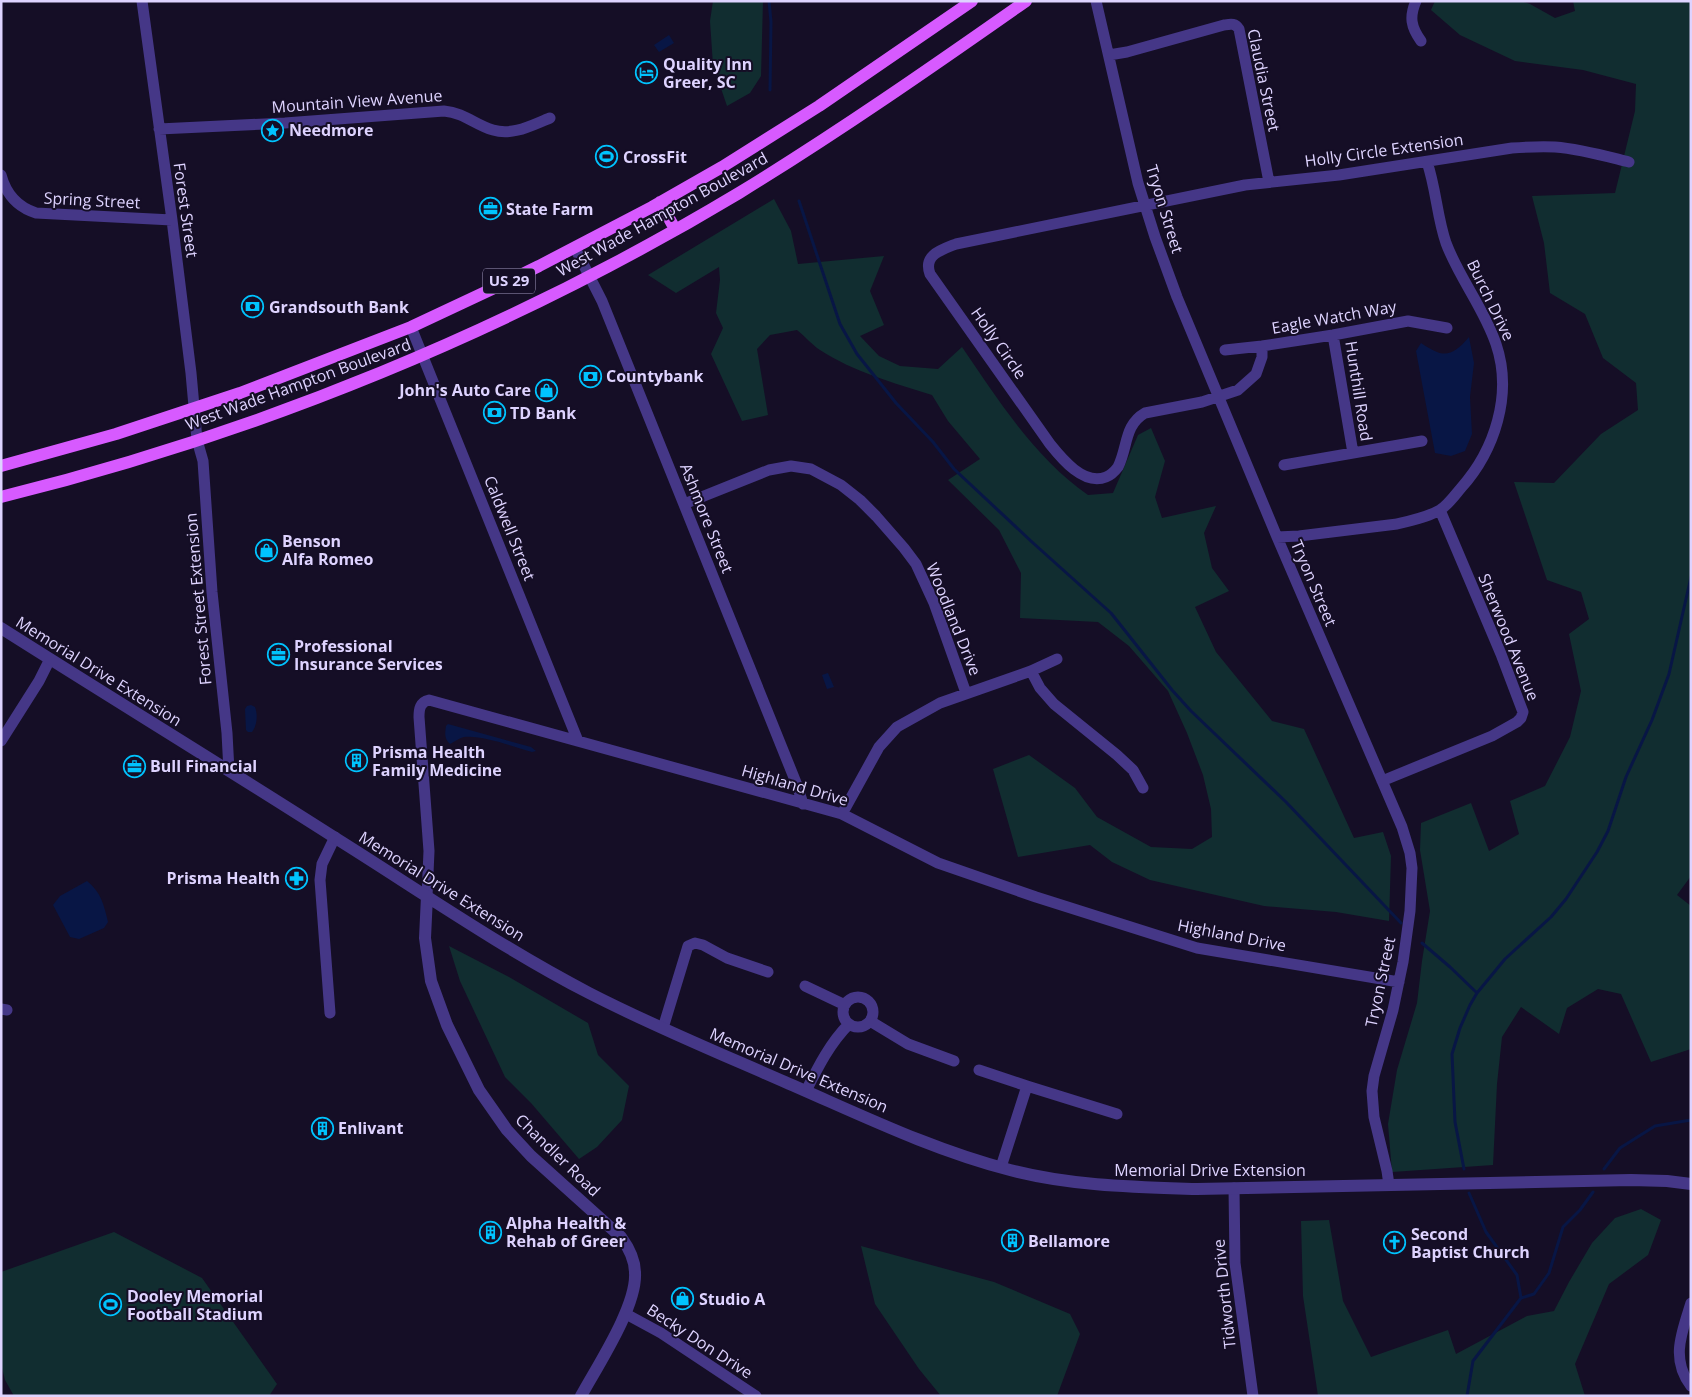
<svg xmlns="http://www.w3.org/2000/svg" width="1692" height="1397" font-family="'Open Sans',sans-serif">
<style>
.green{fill:#112d30}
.water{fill:#081645}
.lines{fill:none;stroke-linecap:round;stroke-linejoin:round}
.stream{stroke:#081645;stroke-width:3}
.minor{stroke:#453787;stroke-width:11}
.tertiary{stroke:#453787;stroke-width:12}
.primary{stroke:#d75aff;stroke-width:12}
.labels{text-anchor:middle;stroke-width:4;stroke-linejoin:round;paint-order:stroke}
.shield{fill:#150e26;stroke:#a298be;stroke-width:1}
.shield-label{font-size:15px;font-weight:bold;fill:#ded3ff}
.poi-label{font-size:16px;font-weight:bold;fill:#ded3ff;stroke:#150e26;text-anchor:start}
.street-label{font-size:16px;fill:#ded3ff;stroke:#150e26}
</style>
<rect width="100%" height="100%" fill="#150e26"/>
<path class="green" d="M713 1H763L761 76 750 93 727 106 713 65 710 21Z
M1435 1H1521L1530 4 1555 18 1575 11 1573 1H1691V876L1677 895 1691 906V1049L1651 1062 1621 994 1598 989 1567 1008 1559 1034 1521 1007 1502 1037 1497 1084 1493 1165 1392 1172 1388 1124 1397 1070 1417 1003 1422 961 1430 911 1420 850 1421 823 1471 803 1489 851 1519 834 1510 801 1545 786 1570 737 1581 691 1569 634 1589 619 1581 592 1547 580 1514 482 1554 483 1601 434 1638 410 1636 383 1603 358 1585 314 1550 293 1544 243 1532 196 1615 193 1635 111 1636 84 1583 70 1515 61 1460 35 1431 10Z
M774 199 791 231 798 264 884 256 870 291 884 325 860 336 879 356 900 366 938 369 962 347C998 400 1035 458 1088 495L1113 493 1138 435 1151 428 1165 461 1155 497 1162 518 1216 506 1204 533 1212 568 1229 591 1195 607 1216 652 1272 721 1304 729 1354 838 1383 832 1391 856 1389 921 1336 912 1264 906 1150 880 1112 862 1090 845 1018 857 993 769 1029 755 1075 788 1097 817 1151 847 1192 849 1212 837 1211 809 1203 775 1187 733 1168 691 1129 646 1098 622 1020 618 1021 573 999 530 948 480 980 459 948 421 932 395C894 383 854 372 820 350 812 345 805 336 797 330L770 335 757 349 768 415 742 421 711 354 723 328 716 313 720 280 719 267 676 293 648 275Z
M449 946 509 977 588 1023 598 1055 629 1086 622 1120 597 1147 579 1159 531 1103 505 1077 460 981Z
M1641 1209 1661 1220 1648 1255 1609 1284 1575 1364 1585 1396H1318L1303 1296 1301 1221 1329 1220 1343 1301 1371 1357 1448 1330 1456 1354 1527 1316 1554 1311 1569 1282 1592 1243 1615 1218Z
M114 1232 202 1278 277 1384 269 1396H14L5 1380 1 1364V1272Z
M861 1246 994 1282 1070 1314 1080 1334 1057 1396H941L919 1369 875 1304Z"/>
<path class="water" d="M669 35 674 43 659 52 654 45Z
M1469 337 1474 363 1470 397 1472 434 1465 451 1451 456 1435 453 1416 351 1421 343C1443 358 1451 358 1469 337Z
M828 673 834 687 827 689 822 675Z
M251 705 255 707C258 715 257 726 252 732H248L246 730 245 709 247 706Z
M448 724 531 747 536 751 532 752C514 747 483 735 464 737 459 738 454 742 450 744 444 739 445 733 446 726Z
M87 881C101 892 104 905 108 922L104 928 79 939 70 937 53 905 60 896Z"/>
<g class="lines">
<path class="stream" d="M769 1 771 22 770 90
M799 201 840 324 857 354 896 403 933 442 954 469 1032 542 1111 613 1172 690 1191 711 1286 802 1401 923
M1422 943 1450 967 1477 993
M1464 1169 1455 1122 1452 1054 1460 1028 1470 1005 1477 993 1505 959 1551 917 1566 899 1597 852 1608 831 1626 777 1652 720 1669 674 1691 577
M1604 1169 1620 1148 1655 1126 1691 1120
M1469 1193 1486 1232 1517 1275 1521 1298
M1467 1396 1473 1361 1521 1298 1534 1294 1549 1273 1563 1227 1580 1210 1593 1192"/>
<path class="minor" d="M142 1 172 220 191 373 197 440 203 461 212 592 227 733 229 771
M1096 1 1138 183 1155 237 1177 297 1277 537 1402 827 1410 853 1412 868 1410 911 1403 962 1393 1010 1374 1076 1372 1091 1374 1117 1387 1171 1389 1185
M1416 1C1409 17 1411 27 1421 41
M1109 55 1127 52 1224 25C1231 24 1235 23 1239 29L1269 182
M159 129 285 123 444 111C465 113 475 125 493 130 513 136 532 125 550 118
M1 175C6 194 17 207 36 213L172 220
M575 248 602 301 797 785 803 804
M411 327 578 741
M1333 335 1353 453
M1262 346V357L1256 374 1238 390 1202 402 1145 413C1124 425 1128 447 1118 467 1115 471 1111 475 1106 477 1084 486 1062 459 1050 444L930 274C923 255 941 250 956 244L1245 185 1339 175 1512 148C1526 147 1541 146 1555 147 1581 149 1605 156 1629 162
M1225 350 1262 346 1333 335 1408 321 1447 328
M1284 465 1422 441
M684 504 769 470 791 466 811 469 841 485 860 500 876 516 904 548 916 564 934 603 966 693
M1277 537 1299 536 1397 524C1410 521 1428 517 1440 510 1448 505 1455 495 1461 488 1495 450 1513 394 1496 344 1484 308 1459 278 1446 243 1437 217 1436 188 1427 162
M1031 671 1040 688 1054 704 1117 755 1133 770 1143 788
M1 741 39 681 50 659
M1382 781 1492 736 1517 722 1521 718 1523 712 1501 654 1440 510
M842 814 879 747 897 727 940 703 1031 671 1057 659
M427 896 429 851 419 717C419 709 420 702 429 700L842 814 938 863 1036 897 1197 948 1399 982
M805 986 845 1005
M843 1012a15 15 0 1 1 30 0a15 15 0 1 1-30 0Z
M1 1009 7 1010
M330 1013 320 880 322 864 335 837
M870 1021 908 1044 954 1061
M663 1028 688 946 695 943 703 945 727 958 768 972
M979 1070 1027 1086
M806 1091C818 1067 830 1043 849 1024
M1001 1167 1027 1086 1117 1114
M1234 1188 1235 1263 1253 1396
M1691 1303C1682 1332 1670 1359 1691 1386
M626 1314 661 1333 756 1396"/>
<path class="tertiary" d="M1 628C113 699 226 768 337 839 420 891 502 948 589 993 653 1026 719 1053 785 1082 859 1114 932 1150 1010 1170 1071 1186 1134 1187 1197 1189L1631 1180 1667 1181 1691 1184
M427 896 425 938 431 981 447 1025 479 1090 507 1130 531 1156 621 1237C629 1248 635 1259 635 1273 637 1306 598 1365 581 1396"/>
<path class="primary" d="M660 202 675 229
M1 466 116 434 240 393 411 327 492 289 539 266 652 207 722 167 819 106 972 1
M1 497C259 433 511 330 739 193 837 133 932 67 1026 1"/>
</g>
<defs>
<symbol id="hotel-ring" viewBox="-11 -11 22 22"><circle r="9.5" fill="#150e26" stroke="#00c3fe" stroke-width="1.5"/><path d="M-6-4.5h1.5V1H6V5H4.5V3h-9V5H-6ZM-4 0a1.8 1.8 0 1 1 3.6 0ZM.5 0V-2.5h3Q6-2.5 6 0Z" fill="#00c3fe"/></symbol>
<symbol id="sight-ring" viewBox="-11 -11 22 22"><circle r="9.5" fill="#150e26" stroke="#00c3fe" stroke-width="1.5"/><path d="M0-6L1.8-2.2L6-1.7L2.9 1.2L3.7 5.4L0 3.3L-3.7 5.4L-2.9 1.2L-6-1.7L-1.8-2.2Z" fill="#00c3fe"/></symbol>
<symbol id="stadium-ring" viewBox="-11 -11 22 22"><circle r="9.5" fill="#150e26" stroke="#00c3fe" stroke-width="1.5"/><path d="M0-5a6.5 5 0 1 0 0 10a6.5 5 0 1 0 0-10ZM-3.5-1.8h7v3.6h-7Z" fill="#00c3fe"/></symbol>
<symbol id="office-ring" viewBox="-11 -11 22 22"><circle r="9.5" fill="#150e26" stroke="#00c3fe" stroke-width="1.5"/><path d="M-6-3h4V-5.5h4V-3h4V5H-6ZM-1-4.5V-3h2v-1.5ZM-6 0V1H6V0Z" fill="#00c3fe"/></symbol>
<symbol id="bank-ring" viewBox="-11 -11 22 22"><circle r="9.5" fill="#150e26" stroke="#00c3fe" stroke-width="1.5"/><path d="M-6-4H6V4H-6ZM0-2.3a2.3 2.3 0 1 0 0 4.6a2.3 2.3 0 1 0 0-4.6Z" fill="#00c3fe"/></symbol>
<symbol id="shop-ring" viewBox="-11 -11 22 22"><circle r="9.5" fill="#150e26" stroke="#00c3fe" stroke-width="1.5"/><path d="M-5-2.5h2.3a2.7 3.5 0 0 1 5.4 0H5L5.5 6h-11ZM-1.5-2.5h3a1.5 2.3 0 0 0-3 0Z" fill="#00c3fe"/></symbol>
<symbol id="building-ring" viewBox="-11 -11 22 22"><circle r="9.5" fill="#150e26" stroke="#00c3fe" stroke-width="1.5"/><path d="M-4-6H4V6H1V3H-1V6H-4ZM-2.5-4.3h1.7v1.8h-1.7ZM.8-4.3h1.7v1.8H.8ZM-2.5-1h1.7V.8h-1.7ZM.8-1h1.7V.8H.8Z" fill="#00c3fe"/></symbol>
<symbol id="pharmacy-ring" viewBox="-11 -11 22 22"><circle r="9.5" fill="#150e26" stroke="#00c3fe" stroke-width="1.5"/><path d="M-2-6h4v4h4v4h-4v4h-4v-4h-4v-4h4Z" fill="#00c3fe"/></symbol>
<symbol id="church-ring" viewBox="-11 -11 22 22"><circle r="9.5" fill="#150e26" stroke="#00c3fe" stroke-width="1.5"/><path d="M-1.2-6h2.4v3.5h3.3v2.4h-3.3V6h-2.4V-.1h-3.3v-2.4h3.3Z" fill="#00c3fe"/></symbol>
</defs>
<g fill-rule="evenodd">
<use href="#hotel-ring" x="634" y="60" width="25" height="25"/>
<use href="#sight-ring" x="260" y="118" width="25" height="25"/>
<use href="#stadium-ring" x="594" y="144" width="25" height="25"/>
<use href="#office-ring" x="478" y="196" width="25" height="25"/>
<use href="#bank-ring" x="240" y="294" width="25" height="25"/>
<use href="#bank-ring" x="578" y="364" width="25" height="25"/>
<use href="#shop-ring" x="534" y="378" width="25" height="25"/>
<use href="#bank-ring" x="482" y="400" width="25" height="25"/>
<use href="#shop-ring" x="254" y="538" width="25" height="25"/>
<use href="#office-ring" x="266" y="642" width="25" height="25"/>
<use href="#building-ring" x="344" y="748" width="25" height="25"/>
<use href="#office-ring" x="122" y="754" width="25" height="25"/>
<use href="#pharmacy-ring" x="284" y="866" width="25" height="25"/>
<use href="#building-ring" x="310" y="1116" width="25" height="25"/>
<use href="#building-ring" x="478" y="1220" width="25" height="25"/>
<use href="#building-ring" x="1000" y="1228" width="25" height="25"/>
<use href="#church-ring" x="1382" y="1230" width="25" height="25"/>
<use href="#shop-ring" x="670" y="1286" width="25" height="25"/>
<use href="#stadium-ring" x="98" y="1292" width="25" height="25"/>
</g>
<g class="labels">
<rect class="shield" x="483" y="268.5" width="52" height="25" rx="4"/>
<g class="shield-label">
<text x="509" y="286">US 29</text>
</g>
<g class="poi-label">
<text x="663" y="70">Quality Inn<tspan x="663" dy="18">Greer, SC</tspan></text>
<text x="289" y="136">Needmore</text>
<text x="623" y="163">CrossFit</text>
<text x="506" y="215">State Farm</text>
<text x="269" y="313">Grandsouth Bank</text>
<text x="606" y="382">Countybank</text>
<text x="531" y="396" text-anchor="end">John's Auto Care</text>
<text x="510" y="419">TD Bank</text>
<text x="282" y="547">Benson<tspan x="282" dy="18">Alfa Romeo</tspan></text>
<text x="294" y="652">Professional<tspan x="294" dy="18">Insurance Services</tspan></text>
<text x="372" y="758">Prisma Health<tspan x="372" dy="18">Family Medicine</tspan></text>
<text x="150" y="772">Bull Financial</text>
<text x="280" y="884" text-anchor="end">Prisma Health</text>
<text x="338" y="1134">Enlivant</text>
<text x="506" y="1229">Alpha Health &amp;<tspan x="506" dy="18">Rehab of Greer</tspan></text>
<text x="1411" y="1240">Second<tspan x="1411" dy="18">Baptist Church</tspan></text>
<text x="1028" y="1247">Bellamore</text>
<text x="127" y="1302">Dooley Memorial<tspan x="127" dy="18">Football Stadium</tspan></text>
<text x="699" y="1305">Studio A</text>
</g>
<g class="street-label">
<text transform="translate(1264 80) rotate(78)" y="6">Claudia Street</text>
<text transform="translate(357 101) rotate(-4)" y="6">Mountain View Avenue</text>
<text transform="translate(1384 150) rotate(-8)" y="6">Holly Circle Extension</text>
<text transform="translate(92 200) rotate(3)" y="6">Spring Street</text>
<text transform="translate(1165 209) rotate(73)" y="6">Tryon Street</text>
<text transform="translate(186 210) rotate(82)" y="6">Forest Street</text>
<text transform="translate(662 214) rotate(-29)" y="6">West Wade Hampton Boulevard</text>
<text transform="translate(1491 300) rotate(64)" y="6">Burch Drive</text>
<text transform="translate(1334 317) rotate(-10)" y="6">Eagle Watch Way</text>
<text transform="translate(999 343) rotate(55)" y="6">Holly Circle</text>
<text transform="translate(298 384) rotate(-20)" y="6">West Wade Hampton Boulevard</text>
<text transform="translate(1359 391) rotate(81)" y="6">Hunthill Road</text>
<text transform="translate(707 518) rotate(68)" y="6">Ashmore Street</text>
<text transform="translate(510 528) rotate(68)" y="6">Caldwell Street</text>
<text transform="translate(1314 583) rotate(67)" y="6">Tryon Street</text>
<text transform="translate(198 599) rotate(-95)" y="6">Forest Street Extension</text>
<text transform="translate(954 619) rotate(68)" y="6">Woodland Drive</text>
<text transform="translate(1509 637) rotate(68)" y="6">Sherwood Avenue</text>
<text transform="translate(99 671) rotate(32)" y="6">Memorial Drive Extension</text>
<text transform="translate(795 785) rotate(16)" y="6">Highland Drive</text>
<text transform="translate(442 886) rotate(32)" y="6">Memorial Drive Extension</text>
<text transform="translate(1232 935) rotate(11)" y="6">Highland Drive</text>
<text transform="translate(1380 982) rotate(-78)" y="6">Tryon Street</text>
<text transform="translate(799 1070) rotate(23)" y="6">Memorial Drive Extension</text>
<text transform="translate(558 1155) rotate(44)" y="6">Chandler Road</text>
<text x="1210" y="1176">Memorial Drive Extension</text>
<text transform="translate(1224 1294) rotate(-96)" y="6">Tidworth Drive</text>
<text transform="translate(700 1341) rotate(33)" y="6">Becky Don Drive</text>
</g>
</g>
<rect width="1692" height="1397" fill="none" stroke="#ded3ff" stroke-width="5"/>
</svg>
